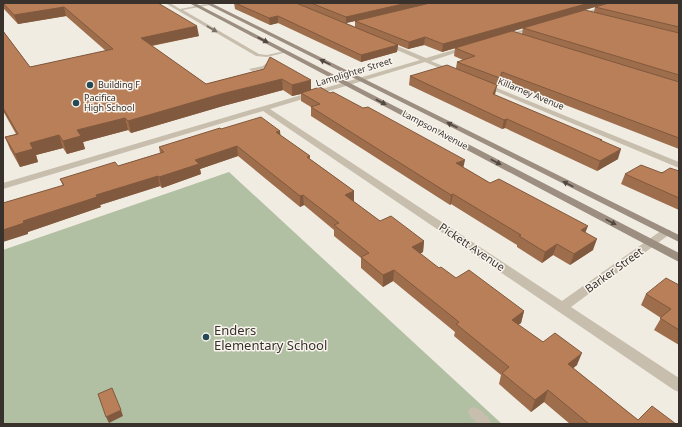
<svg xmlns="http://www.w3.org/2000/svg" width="682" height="427" font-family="'Noto Sans',sans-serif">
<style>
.green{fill:#b1bfa3}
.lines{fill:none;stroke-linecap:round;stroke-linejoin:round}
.service{fill:#c8beae;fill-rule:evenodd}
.minor{fill:#c8beae;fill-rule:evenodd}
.secondary{fill:#9c8e80;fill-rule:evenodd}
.wall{fill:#9e6d4c;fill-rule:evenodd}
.shaded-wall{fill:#81593e}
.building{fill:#b87f58;stroke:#81593e}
.oneway{fill:#797066}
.oneway2{fill:#514841}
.poi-dot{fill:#264a55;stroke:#f9f5ee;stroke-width:1.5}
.labels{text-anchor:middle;stroke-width:3;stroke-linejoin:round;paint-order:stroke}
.far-street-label{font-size:9px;fill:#38312c;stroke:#f9f5ee}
.far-poi-label{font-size:9px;fill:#38312c;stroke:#f9f5ee;text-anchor:start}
.street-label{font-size:11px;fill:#38312c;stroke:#f9f5ee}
.near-poi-label{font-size:13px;fill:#38312c;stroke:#f9f5ee;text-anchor:start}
</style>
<rect width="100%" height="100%" fill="#f1ece1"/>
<path class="green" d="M229 172 502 424H3V250Z"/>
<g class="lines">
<path class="service" d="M165 3H170L180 9 210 3V5L183 10 259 54 267 55 285 51 287 52 267 57 256 56Z
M268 59H272L273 63 266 68 252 71 249 69 263 66 268 62Z
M474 407C481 409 489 417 492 424H478L470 416 468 412 470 408Z"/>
<path class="minor" d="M614 3H621L580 16 576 15Z
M534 26 539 27 505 38 502 36Z
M385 41 426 58 467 46 470 48 431 61 455 71V73H451L425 62 270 109 562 301 662 230H670L671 232 670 234 571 307 679 378V392L674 390 263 111 3 189V183L420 60 383 44V42Z
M483 84H487L679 162V168L483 86Z"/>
<path class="secondary" d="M189 3H195L679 253V262Z
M205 3H211L679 235V242Z"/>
</g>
<path class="wall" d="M3 3H158L199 36 152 46 206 84 264 69 311 90 464 168 490 183 585 233 593 250 570 265 553 255 542 263 517 247V245L451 204 450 205 311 116V107L301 101V94L292 96 283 90 223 106 131 133 128 130 83 142 85 149 67 154 63 148 36 155 38 162 20 167 10 149 5 137 16 134 3 111V31L30 67 106 51 66 16 18 24 3 8Z
M234 3H679V149L501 80 498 86H497L495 95 602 140 601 141 618 159 597 171 505 128 502 129 409 85 410 76 456 68 457 62 463 60 454 56 455 48 522 34 523 28 594 12 595 7 607 3 442 52 424 45 408 49 398 45 397 52 361 62 278 23 270 25 235 9ZM355 21V27L346 23Z
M221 129 280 135 310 156V159L354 191V202L380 221 424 241 423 252 420 254 439 268 456 278 524 311 521 323 518 325 543 342 577 365 573 368 638 420 676 424H570L544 402 531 412 499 384 501 375 454 336 455 332 393 281 383 287 361 268V258L334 236V230L304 205 300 207 238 156 200 169 201 174 162 188 160 186 100 205 101 207 28 232V234L3 203 63 186 60 179 118 166 160 153 159 147Z
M679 171V210L621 184 625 174Z
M679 285V345L654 330 661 318 641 305 646 294Z"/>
<path class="shaded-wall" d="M407 3H434L355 21 346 23V17Z
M589 3H609L442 52 443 44Z
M64 7 66 16 18 24 14 15Z
M278 16V23L270 25 269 18Z
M197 26 199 36 143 47 141 38Z
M425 37 424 45 408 49 409 42Z
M398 45 397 52 361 62V55Z
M502 72 501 80 498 86 500 78Z
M282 79 283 90 223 106 131 133 128 121 221 94Z
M311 80V91L301 93V94L292 96V85Z
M497 85 495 93 492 103 493 94Z
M125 118 128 130 83 142 85 149 67 154 63 141 77 130Z
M507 119 505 128 502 129 504 120Z
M280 131 281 140 276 132Z
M59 135 63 148 36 155 38 162 20 167 15 154 30 143Z
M237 146 238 156 200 169 201 174 162 188 159 177 195 160Z
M621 149 618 159 597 171 600 161Z
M465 160 463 169 456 163Z
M158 176 160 186 100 205 101 207 28 232V234L3 242V230L23 221 96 195Z
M354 191V202L345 206V195Z
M453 194 451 204 450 205 451 195Z
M303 195 304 205 300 207V196Z
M588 226 584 236 581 230Z
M597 239 593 250 570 265 574 254Z
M424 241 423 252 410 258 412 247Z
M557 244 553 255 542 263 545 252Z
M394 270 393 281 383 287V275Z
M524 311 521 323 509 331 512 320Z
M582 353 577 365 564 376 568 364Z
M548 390 544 402 531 412 535 400Z
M121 410 123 416 109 423 106 417Z"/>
<path class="building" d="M3 3H158L197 26 141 38 206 84 264 69 270 57 311 80 292 85 282 79 221 94 128 121 125 118 77 130 81 136 63 141 59 135 30 143 33 149 15 154 5 137 18 134 3 108V31L30 67 113 49 64 7 14 15Z
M235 3H296L398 45 361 55 278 16 269 18Z
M311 3H407L346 17Z
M430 3H589L443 44 425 37 409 42 355 21Z
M609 3H679V27L595 7Z
M585 10 679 33V75L523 28Z
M512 31 679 82V138L502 72 500 78 457 62 475 56 455 48Z
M447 65 497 85 493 94 602 140H600L621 149 600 161 507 119 504 120 410 76Z
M320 87 330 93 333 92 363 108 368 107 465 160 456 163 490 183 499 179 588 226 581 230 597 239 574 254 557 244 545 252 519 236 521 235 453 194 451 195 311 107 320 104 301 93Z
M261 117 280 131 276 132 310 156 307 157 354 191 345 195 380 221 391 216 424 241 412 247 439 268 441 267 456 278 469 270 524 311 512 320 543 342 555 333 582 353 568 364 638 420 652 406 676 424H589L548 390 535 400 502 373 509 367 456 324 459 322 394 270 383 275 361 257 369 253 334 225 339 223 303 195 300 196 237 146 195 160 199 164 159 177 158 176 96 195 97 197 23 221 24 223 3 230V203L64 185 60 179 115 162 118 166 164 152 159 147 220 128 221 129Z
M641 165 662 173 670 168 679 171V198L625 174Z
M666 278 679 285V330L660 318 671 309 646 294Z
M112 388 121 410 106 417 98 394Z"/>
<defs><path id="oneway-solid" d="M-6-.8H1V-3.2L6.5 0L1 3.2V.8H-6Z"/></defs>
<use class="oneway" href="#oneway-solid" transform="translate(212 29) rotate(30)"/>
<g class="oneway2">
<use href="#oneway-solid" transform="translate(263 40) rotate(27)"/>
<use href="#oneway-solid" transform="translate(325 62) rotate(-154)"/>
<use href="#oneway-solid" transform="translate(381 102) rotate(28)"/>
<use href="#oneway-solid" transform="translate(452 125) rotate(-153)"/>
<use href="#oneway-solid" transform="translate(496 162) rotate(28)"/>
<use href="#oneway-solid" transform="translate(568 184) rotate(-153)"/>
<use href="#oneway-solid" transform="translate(611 222) rotate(28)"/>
</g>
<g class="poi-dot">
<circle cx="90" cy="85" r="4"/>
<circle cx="76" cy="103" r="4"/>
<circle cx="206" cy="337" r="4"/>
</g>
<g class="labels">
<g class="far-street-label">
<text transform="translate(354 72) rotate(-17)" y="3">Lamplighter Street</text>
<text transform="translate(531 94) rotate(22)" y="3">Killarney Avenue</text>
<text transform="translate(435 130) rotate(28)" y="3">Lampson Avenue</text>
</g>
<g class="far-poi-label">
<text x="98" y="88">Building F</text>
<text x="84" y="101">Pacifica<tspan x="84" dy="10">High School</tspan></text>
</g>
<g class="street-label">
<text transform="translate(472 247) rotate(34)" y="4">Pickett Avenue</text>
<text transform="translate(614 270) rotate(-36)" y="4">Barker Street</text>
</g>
<g class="near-poi-label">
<text x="214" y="335">Enders<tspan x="214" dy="15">Elementary School</tspan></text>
</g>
</g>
<rect width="682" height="427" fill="none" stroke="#38312c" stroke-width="8"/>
</svg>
